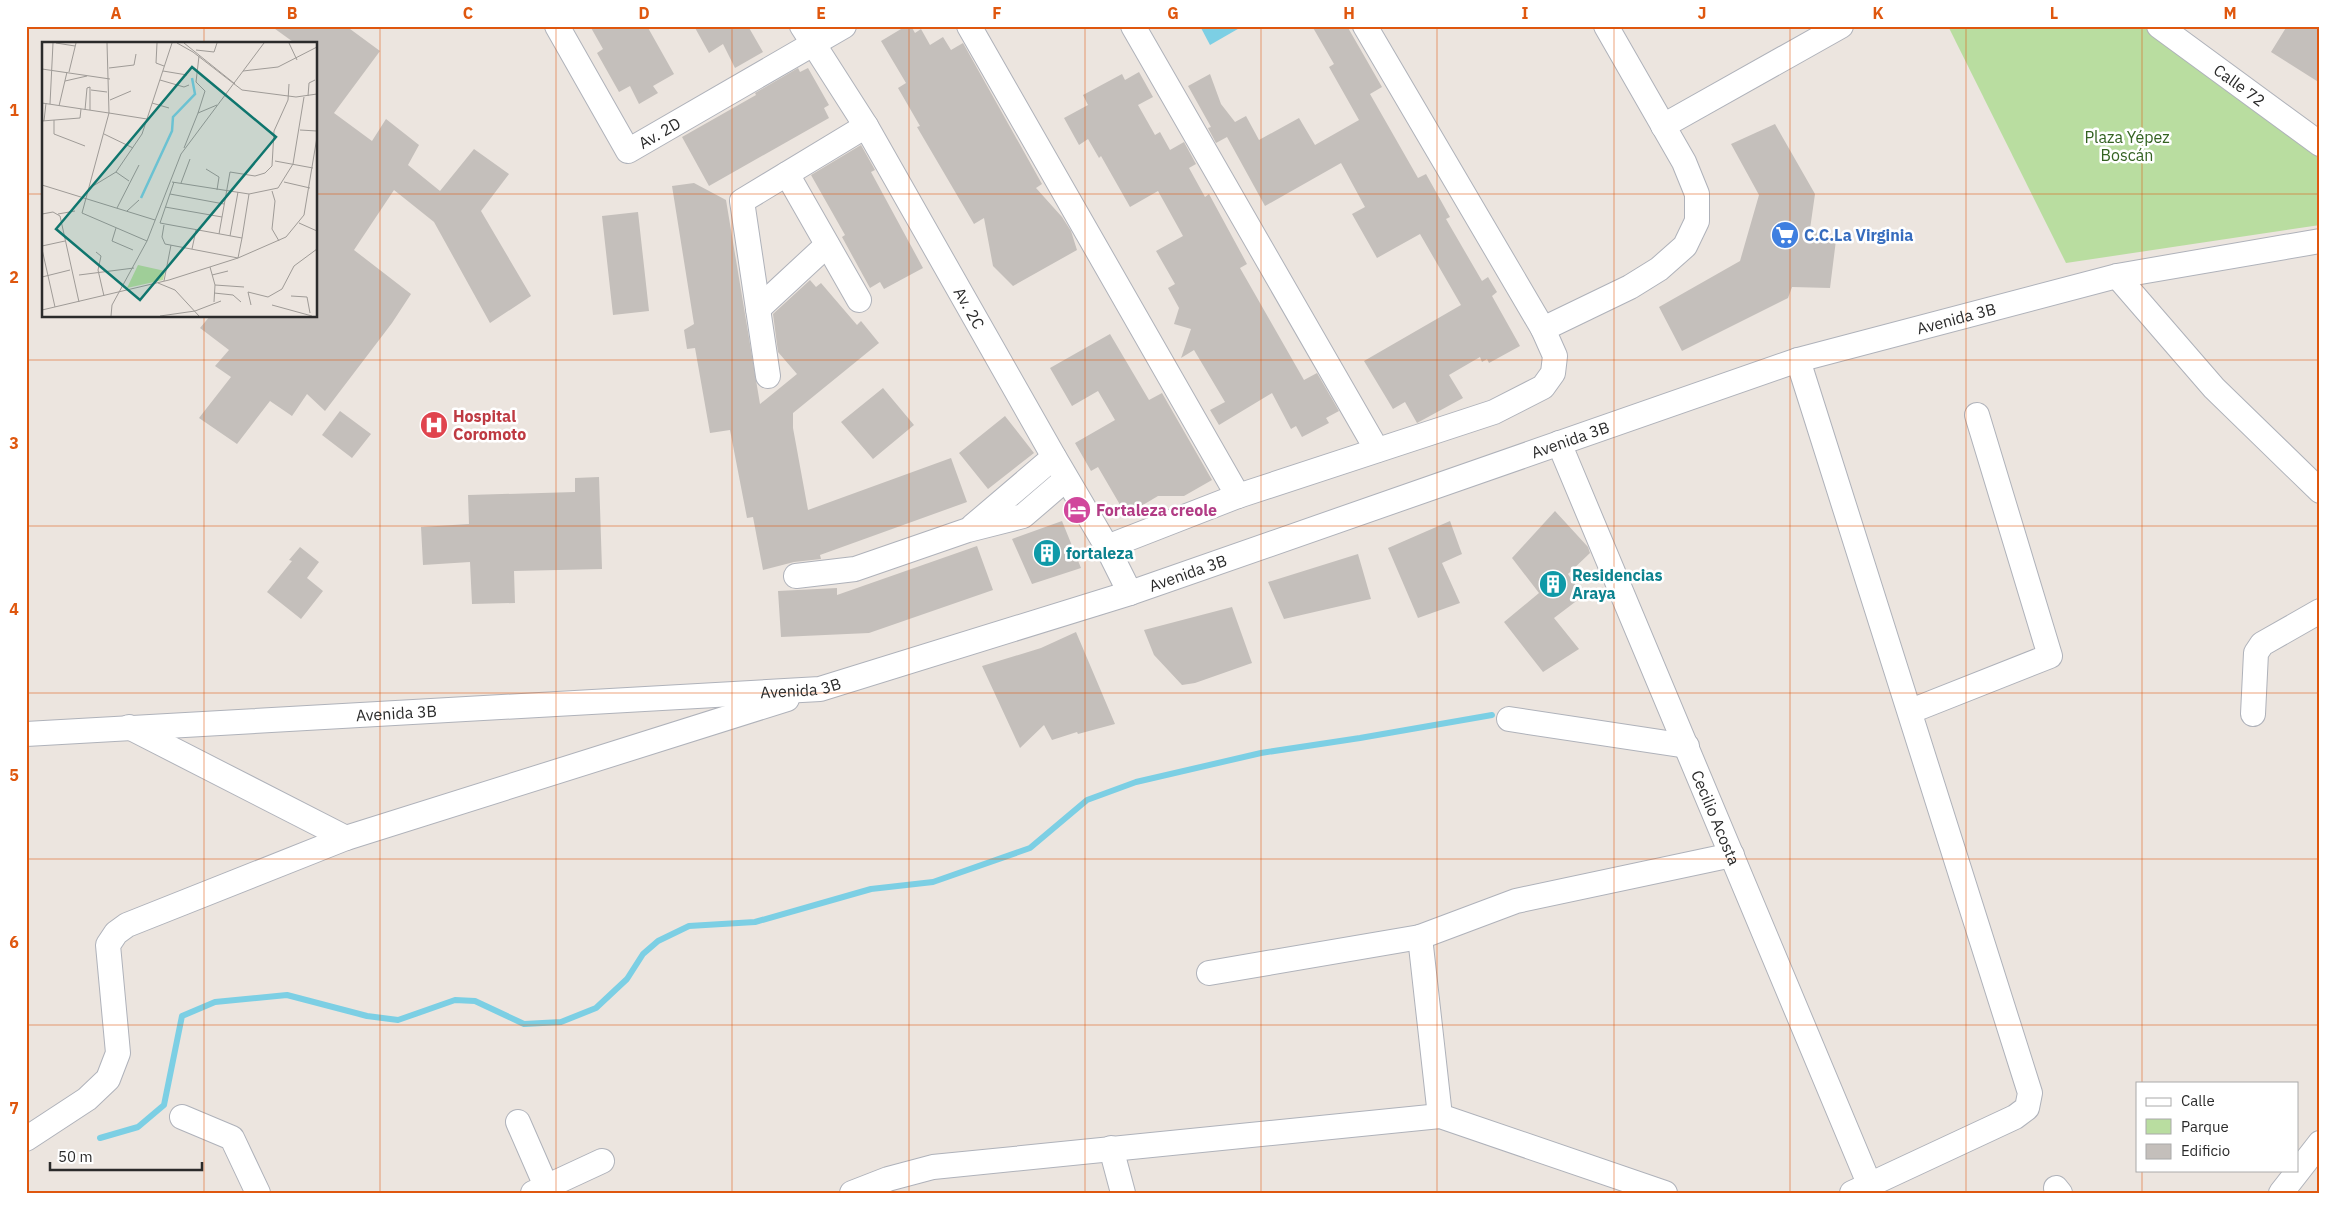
<svg xmlns="http://www.w3.org/2000/svg" width="2346" height="1219" font-family="'IBM Plex Sans',sans-serif">
<style>
.green{fill:#b9dda0}
.water{fill:#7ccfe4}
.lines{fill:none;stroke-linecap:round;stroke-linejoin:round}
.stream{stroke:#7ccfe4;stroke-width:6}
.building{fill:#c4bfbb}
.minor-casing{stroke:#afb2ba;stroke-width:26}
.minor{stroke:#fff;stroke-width:24}
.grid{fill:none;stroke:#df570e;stroke-width:1;stroke-opacity:0.55}
.labels{text-anchor:middle;stroke-width:5;stroke-linejoin:round;paint-order:stroke}
.street-label{font-size:16px;fill:#2b2b2b;stroke:#fff}
.park-label{font-size:16px;fill:#336221;stroke:#fff}
.shop-label{font-size:16px;font-weight:bold;fill:#366cbe;stroke:#fff;text-anchor:start}
.health-label{font-size:16px;font-weight:bold;fill:#be3a42;stroke:#fff;text-anchor:start}
.hotel-label{font-size:16px;font-weight:bold;fill:#b23c85;stroke:#fff;text-anchor:start}
.culture-label{font-size:16px;font-weight:bold;fill:#0d838f;stroke:#fff;text-anchor:start}
.inset-river{fill:none;stroke:#7ccfe4;stroke-width:2.5}
.inset-road{fill:none;stroke:#9f9b97;stroke-width:1}
.view{fill:#0f766e;fill-opacity:0.15;stroke:#0f766e;stroke-width:2.5}
.inset-edge{fill:none;stroke:#2b2b2b;stroke-width:2.5}
.neatline{fill:none;stroke:#df570e;stroke-width:2}
.grid-label{font-size:16px;text-anchor:middle;font-weight:bold;fill:#df570e}
</style>
<rect width="100%" height="100%" fill="#ece5df"/>
<path class="green" d="M1948 26H2143L2320 157V225L2066 263Z"/>
<path class="water" d="M1200 26H1243L1210 45Z"/>
<g class="lines">
<path class="stream" d="M100 1138 138 1127 164 1105 182 1016 215 1002 287 995 367 1016 398 1020 455 1000 475 1001 524 1024 561 1022 596 1008 627 979 643 954 658 941 689 926 755 922 871 889 933 882 1030 848 1087 800 1136 782 1261 753 1360 738 1492 715"/>
</g>
<path class="building" d="M271 26H346L380 51 334 113 372 141 386 119 419 145 408 165 440 191 474 149 509 174 481 211 531 296 490 323 434 222 394 190 354 250 411 294 392 323 325 411 307 394 292 416 270 401 237 444 199 418 231 377 215 366 229 350 200 328 210 316H316V44H296Z
M590 26H647L674 74 653 86 658 93 639 104 630 86 619 92 597 53 603 49Z
M694 26H748L763 52 735 68 723 44 709 53Z
M906 26H911L915 33 921 29 930 45 943 37 951 50 963 43 1042 184 1036 188 1062 217 1071 231 1077 250 1013 286 993 266 984 218 974 224 917 127 920 126 898 88 906 83 881 41Z
M1312 26H1347L1382 87 1370 94 1418 178 1426 174 1450 217 1446 219 1482 281 1488 277 1497 292 1492 296 1520 346 1489 363 1487 359 1482 362 1480 357 1449 375 1463 398 1417 423 1405 402 1393 409 1364 361 1461 305 1420 234 1377 258 1352 214 1365 207 1341 163 1265 206 1227 137 1216 143 1208 128 1211 127 1188 86 1210 74 1221 104 1235 122 1246 116 1259 140 1299 118 1315 145 1359 120 1329 67 1334 64Z
M2287 26H2320V83L2271 52Z
M798 68 800 72 808 68 829 105 824 108 829 118 709 186 682 137 756 95 755 93Z
M1139 72 1153 97 1138 105 1155 135 1160 132 1170 150 1184 142 1196 164 1189 168 1205 197 1209 194 1247 264 1240 268 1304 380 1317 373 1339 411 1326 418 1329 423 1302 437 1296 426 1291 429 1272 393 1219 425 1210 410 1225 402 1194 350 1181 358 1191 329 1174 324 1179 308 1168 288 1175 284 1156 251 1183 236 1158 191 1130 207 1101 156 1099 158 1088 139 1079 145 1064 118 1088 105 1083 95 1122 74 1125 80Z
M1775 124 1815 194 1810 229 1836 240 1830 288 1792 287 1788 298 1682 351 1659 307 1740 261 1759 195 1731 144Z
M861 145 875 170 871 172 923 268 884 289 880 282 870 288 842 237 845 235 811 175Z
M694 183 726 200 760 404 797 374 778 352 773 314 810 280 816 287 821 283 857 325 861 321 879 343 793 413V428L808 510 951 458 967 502 820 555 821 559 794 562 763 570 753 517 747 518 730 430 710 433 695 348 687 349 684 330 694 324 672 186Z
M638 212 649 311 613 315 602 216Z
M1110 334 1149 400 1162 393 1212 480 1184 496H1158L1126 515 1098 467 1091 471 1075 443 1115 420 1098 391 1072 406 1050 368Z
M883 388 914 425 873 459 841 422Z
M340 411 371 434 352 458 322 435Z
M1005 416 1034 453 988 489 959 453Z
M599 477 602 569 514 571 515 603 472 604 470 562 423 565 421 527 469 524 468 495 575 492V478Z
M1555 511 1588 547 1590 553 1568 574 1583 596 1554 618 1579 649 1543 672 1504 622 1539 593 1512 558Z
M1062 521 1081 568 1032 584 1012 539Z
M1450 521 1462 554 1442 563 1460 603 1418 618 1388 548Z
M977 546 993 590 869 633 781 637 778 591 837 588V595Z
M300 547 319 562 307 578 323 591 301 619 267 592 292 561 289 560Z
M1358 554 1371 599 1284 619 1268 582Z
M1232 607 1252 663 1195 683 1182 685 1154 655 1144 630Z
M1076 632 1115 724 1078 734 1077 732 1052 740 1044 725 1020 748 982 666 1041 648Z"/>
<g class="lines">
<defs>
<g id="minor">
<path id="s1" d="M557 26 628 151 844 26"/>
<path id="s2" d="M802 26 866 126 1054 457 1107 547 1130 593"/>
<path d="M969 26 1238 496"/>
<path d="M1133 26 1377 450"/>
<path id="s3" d="M2159 26 2320 144"/>
<path d="M1663 126 1841 26"/>
<path d="M787 174 859 300"/>
<path d="M2117 276 2214 388 2320 491"/>
<path d="M758 309 827 245"/>
<path d="M1543 329 1630 287 1659 269 1685 246 1697 221V194L1684 162 1606 26"/>
<path d="M1798 360 2030 1093 2027 1108 2015 1117 1852 1193"/>
<path d="M768 376 742 201 866 126"/>
<path id="s4" d="M1559 443 1873 1193"/>
<path d="M973 526 1054 457"/>
<path d="M1107 547 1238 496 1494 412 1543 387 1553 373 1555 356 1543 329 1365 26"/>
<path d="M796 576 855 569 968 530 1023 516 1066 479"/>
<path d="M1911 711 2050 656 1977 415"/>
<path d="M2253 714 2256 653 2262 644 2320 611"/>
<path d="M1509 719 1687 746"/>
<path d="M129 727 346 838 787 699"/>
<path id="s5" d="M26 734 820 689 1130 593 1798 360 2117 276 2320 241"/>
<path d="M1420 937 1440 1116"/>
<path d="M1209 973 1420 937 1516 901 1732 855"/>
<path d="M182 1117 232 1138 258 1193"/>
<path d="M518 1122 549 1193"/>
<path d="M26 1139 87 1099 108 1079 118 1053 108 945 116 933 127 925 346 838"/>
<path d="M1111 1148 1123 1193"/>
<path d="M2056 1188 2060 1193"/>
<path d="M533 1193 602 1161"/>
<path d="M852 1193 888 1179 933 1167 1440 1116 1665 1193"/>
<path d="M2281 1193 2320 1143"/>
</g>
</defs>
<use href="#minor" class="minor-casing"/>
<use href="#minor" class="minor"/>
</g>
<path class="grid" d="M204 26V44M380 26V1193M556 26V1193M732 26V1193M909 26V1193M1085 26V1193M1261 26V1193M1437 26V1193M1614 26V1193M1790 26V1193M1966 26V1193M2142 26V1083M26 194H44M316 194H2320M204 316V1193M26 360H2320M26 526H2320M26 693H2320M26 859H2320M26 1025H2320M2142 1170V1193"/>
<defs>
<symbol id="supermarket-disc" viewBox="-11 -11 22 22"><circle r="9.5" fill="#3f7fe0" stroke="#fff"/><path d="M-6-5.5h2.5l.6 2H6L4.5 2H-2.5L-4.4-4H-6ZM-1.5 3.2a1.3 1.3 0 1 0 .1 0ZM3 3.2a1.3 1.3 0 1 0 .1 0Z" fill="#fff"/></symbol>
<symbol id="hospital-disc" viewBox="-11 -11 22 22"><circle r="9.5" fill="#e0444e" stroke="#fff"/><path d="M-5-5h3v3.5h4V-5h3V5h-3V1.5h-4V5h-3Z" fill="#fff"/></symbol>
<symbol id="hotel-disc" viewBox="-11 -11 22 22"><circle r="9.5" fill="#d1479c" stroke="#fff"/><path d="M-6-4.5h1.5V1H6V5H4.5V3h-9V5H-6ZM-4 0a1.8 1.8 0 1 1 3.6 0ZM.5 0V-2.5h3Q6-2.5 6 0Z" fill="#fff"/></symbol>
<symbol id="building-disc" viewBox="-11 -11 22 22"><circle r="9.5" fill="#0f9aa8" stroke="#fff"/><path d="M-4-6H4V6H1V3H-1V6H-4ZM-2.5-4.3h1.7v1.8h-1.7ZM.8-4.3h1.7v1.8H.8ZM-2.5-1h1.7V.8h-1.7ZM.8-1h1.7V.8H.8Z" fill="#fff"/></symbol>
</defs>
<g fill-rule="evenodd">
<use href="#supermarket-disc" x="1769" y="219" width="32" height="32"/>
<use href="#hospital-disc" x="418" y="409" width="32" height="32"/>
<use href="#hotel-disc" x="1061" y="494" width="32" height="32"/>
<use href="#building-disc" x="1031" y="537" width="32" height="32"/>
<use href="#building-disc" x="1537" y="568" width="32" height="32"/>
</g>
<g class="labels">
<g class="street-label">
<text dy="6" stroke="none"><textPath href="#s3" startOffset="100">Calle 72</textPath></text>
<text dy="6" stroke="none"><textPath href="#s1" startOffset="180">Av. 2D</textPath></text>
<text dy="6" stroke="none"><textPath href="#s2" startOffset="328">Av. 2C</textPath></text>
<text dy="6" stroke="none"><textPath href="#s5" startOffset="1991">Avenida 3B</textPath></text>
<text dy="6" stroke="none"><textPath href="#s5" startOffset="1586">Avenida 3B</textPath></text>
<text dy="6" stroke="none"><textPath href="#s5" startOffset="1181">Avenida 3B</textPath></text>
<text dy="6" stroke="none"><textPath href="#s5" startOffset="776">Avenida 3B</textPath></text>
<text dy="6" stroke="none"><textPath href="#s5" startOffset="371">Avenida 3B</textPath></text>
<text dy="6" stroke="none"><textPath href="#s4" startOffset="406">Cecilio Acosta</textPath></text>
</g>
<g class="park-label">
<text x="2127" y="143">Plaza Yépez<tspan x="2127" dy="18">Boscán</tspan></text>
</g>
<g class="shop-label">
<text x="1804" y="241">C.C.La Virginia</text>
</g>
<g class="health-label">
<text x="453" y="422">Hospital<tspan x="453" dy="18">Coromoto</tspan></text>
</g>
<g class="hotel-label">
<text x="1096" y="516">Fortaleza creole</text>
</g>
<g class="culture-label">
<text x="1066" y="559">fortaleza</text>
<text x="1572" y="581">Residencias<tspan x="1572" dy="18">Araya</tspan></text>
</g>
</g>
<g transform="translate(42 42)">
<rect width="275" height="275" fill="#ece5df"/>
<path d="M96 223 123 229 121 238 85 246Z" fill="#b9dda0"/>
<path class="inset-river" d="M99 156 130 89 131 75 153 52 150 36"/>
<path class="inset-road" d="M14 1 33 4M115 1 114 21 122 24M135 1 151 10 200 48 254 55 275 52M142 1 193 42M247 1 255 18M154 8 172 10 175 1M67 26 92 23 94 12M0 27 68 37M121 29 145 33M201 29 236 25 275 5M27 30 34 1M118 38 142 45 147 43M23 39 45 34M49 48 65 50M266 54 267 41 273 38M68 58 89 49M0 61 67 71 65 1M110 61 127 66M8 62 11 1M17 64 25 30M43 68 45 46 48 45V68M156 71 163 49 154 40 157 14M105 77 67 71 40 171 105 199M12 78V92L43 104M0 79 38 76 39 67M2 79 4 61M258 88 275 89M62 92 91 106M142 106 156 71 175 63M233 119 271 126M164 127 177 135 175 148M74 130 87 139M130 140 207 152 236 146 251 122 262 55M242 140 268 146M139 141 148 117M0 143 113 178M46 147 74 130 100 92 130 1M230 149 233 159 230 187 237 199M128 152 182 162M123 165 180 175M75 166 97 123M85 169 97 158M0 172 11 170 18 174 37 260M16 172 33 169M257 181 275 189M122 183 120 195 123 202 196 216 200 196 118 181 132 140M74 186 70 199 91 208M177 192 188 130 213 134 223 131 230 124 232 89 246 58 247 42M188 194 196 150M200 196 207 152M0 204 23 199M0 207 13 265M150 207 154 188M54 210 59 214 56 228 62 254M168 225 173 243 172 260M37 233 92 226M170 233 186 229M0 235 28 228M122 239 129 203M116 241 133 248 157 274M173 243 202 245M172 251 191 253 199 260M249 254 265 255 268 271M209 263 206 250 226 255 240 247 252 224 275 207M230 263 270 274M0 268 127 238 196 216 244 195 262 173 275 95M69 274 70 263 105 199 139 112 222 1M118 274 153 269 179 259"/>
<path class="view" d="M150 25 234 95 98 258 14 187Z"/>
<rect width="275" height="275" class="inset-edge"/>
</g>
<rect width="2346" height="1219" fill="none" stroke="#ffffff" stroke-width="55"/>
<rect x="2136" y="1082" width="162" height="90" fill="#ffffff" stroke="#aaaaaa"/>
<rect x="2146" y="1098" width="25" height="8" fill="#ffffff" stroke="#aaaaaa"/>
<text x="2181" y="1106" font-size="15" fill="#2b2b2b">Calle</text>
<rect x="2146" y="1119" width="25" height="15" fill="#b9dda0" stroke="#aaaaaa"/>
<text x="2181" y="1132" font-size="15" fill="#2b2b2b">Parque</text>
<rect x="2146" y="1144" width="25" height="15" fill="#c4bfbb" stroke="#aaaaaa"/>
<text x="2181" y="1156" font-size="15" fill="#2b2b2b">Edificio</text>
<path d="M50 1162v8h152v-8" fill="none" stroke="#2b2b2b" stroke-width="2.5"/>
<text x="58" y="1162" font-size="15" fill="#2b2b2b" stroke="#ffffff" stroke-width="4" paint-order="stroke">50 m</text>
<rect x="28" y="28" width="2290" height="1164" class="neatline"/>
<g class="grid-label">
<text x="116" y="19">A</text>
<text x="292" y="19">B</text>
<text x="468" y="19">C</text>
<text x="644" y="19">D</text>
<text x="821" y="19">E</text>
<text x="997" y="19">F</text>
<text x="1173" y="19">G</text>
<text x="1349" y="19">H</text>
<text x="1525" y="19">I</text>
<text x="1702" y="19">J</text>
<text x="1878" y="19">K</text>
<text x="2054" y="19">L</text>
<text x="2230" y="19">M</text>
<text x="14" y="116">1</text>
<text x="14" y="283">2</text>
<text x="14" y="449">3</text>
<text x="14" y="615">4</text>
<text x="14" y="781">5</text>
<text x="14" y="948">6</text>
<text x="14" y="1114">7</text>
</g>
</svg>
